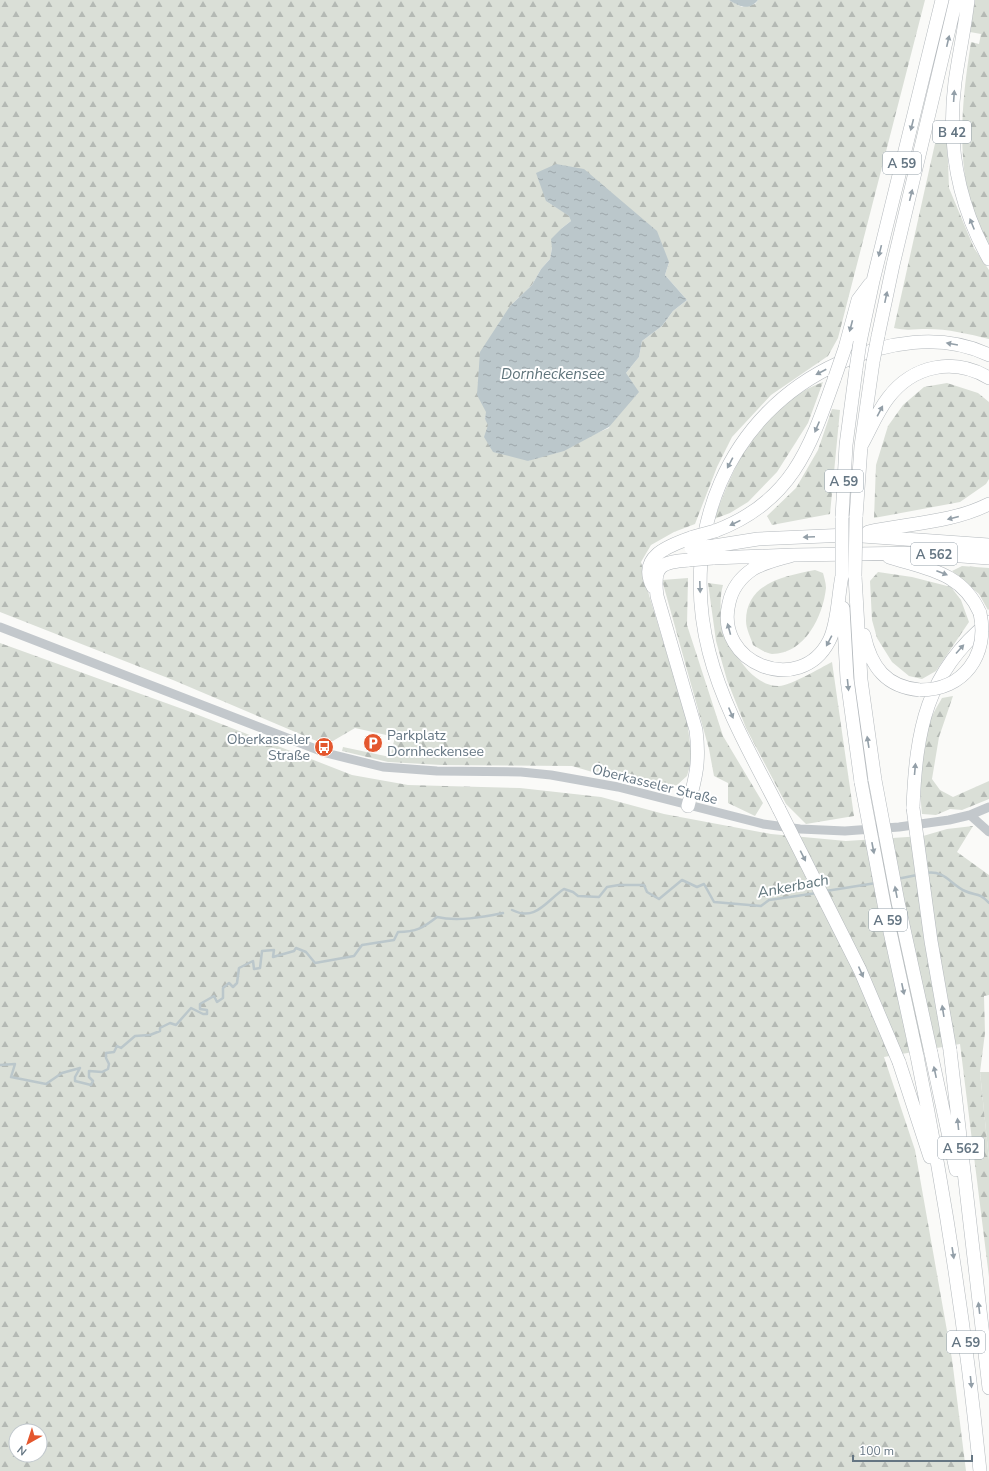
<svg xmlns="http://www.w3.org/2000/svg" width="989" height="1471" font-family="'Nunito Sans',sans-serif">
<style>
.green{fill:#dadfd7}
.forest{fill:url(#forest-firs);fill-rule:evenodd}
.water{fill:url(#water-ripples)}
.lines{fill:none;stroke-linecap:round;stroke-linejoin:round}
.stream{stroke:#bbc7cb;stroke-width:2.5}
.highway-casing{stroke:#b4b9bd;stroke-width:14}
.minor{stroke:#c3c8cc;stroke-width:9}
.highway{stroke:#fff;stroke-width:13}
.highway-bridge-casing{stroke:#b4b9bd;stroke-width:14;stroke-linecap:butt}
.highway-bridge{stroke:#fff;stroke-width:13}
.oneway{fill:#939fa8}
.labels{text-anchor:middle;stroke-width:4;stroke-linejoin:round;paint-order:stroke}
.shield{fill:#fff;stroke:#939fa8;stroke-width:1}
.shield-label{font-size:13px;font-weight:bold;fill:#657683}
.poi-label{font-size:14px;fill:#657683;stroke:#fff;text-anchor:start}
.street-label{font-size:14px;fill:#657683;stroke:#fff}
.water-label{font-size:15px;font-style:italic;fill:#60757c;stroke:#fff}
</style>
<defs>
<pattern id="forest-firs" width="22" height="20" patternUnits="userSpaceOnUse"><rect width="22" height="20" fill="#dadfd7"/><path d="M5 1l3.5 6h-7zM16 11l3.5 6h-7z" fill="#b4b9b4"/></pattern>
<pattern id="water-ripples" width="26" height="14" patternUnits="userSpaceOnUse"><rect width="26" height="14" fill="#bbc7cb"/><path d="M2 4q2-2 4 0t4 0M15 11q2-2 4 0t4 0" fill="none" stroke="#9ca6aa"/></pattern>
</defs>
<rect width="100%" height="100%" fill="#fafaf8"/>
<path class="green" d="M980 1072H989V1160Z"/>
<path class="forest" d="M0 0H729L742 7 755 4 758 0H925L838 338 828 356 771 395 732 437 717 467 695 524 674 532 651 545 641 562 649 595 687 720 692 759 687 776 677 785 665 789 623 781 572 766 441 765 388 762 342 751 343 747 390 757 395 737 355 728 326 745 173 680 0 612ZM546 201 669 262 665 275 687 300 673 311 662 326 642 341 639 357 626 373 609 428 528 461 485 419 510 306 532 285 541 269 550 259 552 248 562 228 571 221 570 216Z
M975 0H989V246L985 240C979 224 970 207 967 191 958 138 963 94 971 42L979 44 981 34 970 32Z
M940 121 947 135 949 188 974 248 989 270V339C969 334 948 329 927 329 915 329 906 331 894 328Z
M823 382 808 423 777 472 748 502 730 513 714 519C737 458 759 407 823 382Z
M947 383 978 393 989 402V479L986 484 960 502 874 518 876 465 888 426 903 405 924 387Z
M832 409 840 410 830 514 772 525 767 516 796 488 818 450Z
M962 566 989 568V609L988 610 979 594 952 571Z
M815 570 823 573C824 577 826 583 826 588 823 616 805 654 772 654 767 654 758 648 753 645 751 638 746 629 746 621 746 582 786 576 815 570Z
M878 572 912 577 951 587 961 600 969 622 936 671 922 679 909 676 892 662 877 638 872 620 870 581Z
M688 578 687 625 723 736 763 803 755 816 728 803V783L714 776 709 749 662 580Z
M708 583 723 585C720 596 720 607 722 619 726 643 750 687 779 686 792 685 820 668 832 662L854 816 806 824 786 804 746 728 727 680 716 641Z
M0 643 188 711 352 775 408 785 520 788 601 797 664 814 771 834 846 841 923 836 947 829 973 826 957 852 989 875V995L984 996 985 1033 980 1072 989 1160V1277L960 1044 884 1057 915 1150 952 1359 966 1471H0ZM16 1431H40V1455H16Z
M953 696 939 737 932 779 940 790 953 797 989 781V799L962 810 950 809 936 815 922 814C919 785 919 757 927 728 930 718 937 707 942 698Z"/>
<path class="water" d="M729 0H758C749 11 740 7 729 0Z
M556 164 584 169 657 231 669 262 665 275 687 300 673 311 662 326 642 341 639 357 626 373 639 392 609 427 564 451 528 461 493 452 484 437 488 425 485 419 486 412 477 395 480 352 510 306 532 285 541 269 550 259 552 248 551 239 562 228 571 221 569 216 546 201 536 173Z"/>
<g class="lines">
<path class="stream" d="M926 873C945 870 950 884 965 891 976 896 979 892 989 903
M897 879 917 875
M826 891 876 883
M512 910C536 922 546 901 564 889L573 892 578 896 599 897 607 887 619 885H644L647 892 659 899 682 880 697 887 704 884 714 902 761 906 769 900 817 893
M0 1065 15 1064 11 1077 46 1084 62 1073 80 1068 75 1077V1081L91 1085 93 1081 89 1077V1071L102 1072 108 1069 109 1064 106 1058V1053L114 1052 117 1046 121 1048 135 1036 150 1035 160 1031V1028L170 1023 176 1025 191 1008 203 1014H207V1010L200 1009V1004L214 996 217 1002 223 998V988L229 983 233 987 237 983 239 968 253 961 254 969 260 968 262 951 274 950 273 957 294 951 296 948 306 952 315 963 354 956 362 945 394 940 398 932C416 932 423 928 437 917 457 922 483 917 503 913"/>
<defs>
<path id="highway" d="M968 0C965 27 959 54 955 82 947 144 958 204 989 259
M878 336 893 265 956 0
M860 342 873 281 942 0
M845 348 858 300 870 284
M861 446C870 430 877 412 888 398 913 365 954 357 989 378
M856 517 861 446 873 362
M842 518 846 445 856 369
M715 531C792 502 810 448 835 377
M868 532C909 523 951 523 989 504
M714 546 758 539 848 535 989 545
M793 555C780 559 765 562 753 569 741 577 732 589 729 603 714 664 800 697 829 641 838 624 838 595 842 576
M889 557C927 569 962 572 980 613
M713 558 793 555 920 553 989 558
M855 576 861 680 875 780
M653 587C637 556 670 545 693 537
M843 608 847 679 861 782
M864 635C871 667 886 687 920 690
M688 806C696 777 700 761 696 730L657 596C653 566 660 562 689 560
M913 808C916 731 926 672 989 622
M779 809C753 758 723 707 709 652 679 535 726 414 839 363 885 342 941 332 989 355
M950 1050 989 1388
M931 1053 956 1170
M917 1056C945 1193 966 1332 980 1471
M899 1062 930 1157"/>
</defs>
<use href="#highway" class="highway-casing"/>
<path class="minor" d="M0 627 326 753 383 767 437 771 521 772 551 775 618 787 763 824 800 829 845 831 899 827 949 820 970 815 989 807
M970 815 989 832"/>
<use href="#highway" class="highway"/>
<defs>
<path id="highway-bridge" d="M873 362 878 336
M856 369 860 342
M835 377 845 348
M693 537 715 531
M691 548 714 546
M689 560 713 558
M842 576V518
M855 576 856 517
M920 690C964 690 989 655 980 613
M875 780 898 902 931 1053
M861 782 884 904 917 1056
M913 808 931 941 950 1050
M779 809 860 970 899 1062"/>
</defs>
<use href="#highway-bridge" class="highway-bridge-casing"/>
<use href="#highway-bridge" class="highway-bridge"/>
</g>
<defs><path id="oneway-solid" d="M-6-.8H1V-3.2L6.5 0L1 3.2V.8H-6Z"/></defs>
<g class="oneway">
<use href="#oneway-solid" transform="translate(948 41) rotate(-77)"/>
<use href="#oneway-solid" transform="translate(954 96) rotate(-86)"/>
<use href="#oneway-solid" transform="translate(912 125) rotate(104)"/>
<use href="#oneway-solid" transform="translate(911 195) rotate(-76)"/>
<use href="#oneway-solid" transform="translate(972 224) rotate(-112)"/>
<use href="#oneway-solid" transform="translate(880 251) rotate(104)"/>
<use href="#oneway-solid" transform="translate(886 297) rotate(-78)"/>
<use href="#oneway-solid" transform="translate(851 326) rotate(105)"/>
<use href="#oneway-solid" transform="translate(952 344) rotate(-170)"/>
<use href="#oneway-solid" transform="translate(821 372) rotate(152)"/>
<use href="#oneway-solid" transform="translate(880 411) rotate(-62)"/>
<use href="#oneway-solid" transform="translate(817 427) rotate(113)"/>
<use href="#oneway-solid" transform="translate(730 463) rotate(118)"/>
<use href="#oneway-solid" transform="translate(953 518) rotate(166)"/>
<use href="#oneway-solid" transform="translate(735 523) rotate(154)"/>
<use href="#oneway-solid" transform="translate(809 537) rotate(177)"/>
<use href="#oneway-solid" transform="translate(942 573) rotate(21)"/>
<use href="#oneway-solid" transform="translate(700 587) rotate(88)"/>
<use href="#oneway-solid" transform="translate(729 629) rotate(-105)"/>
<use href="#oneway-solid" transform="translate(829 641) rotate(118)"/>
<use href="#oneway-solid" transform="translate(960 649) rotate(-48)"/>
<use href="#oneway-solid" transform="translate(848 685) rotate(84)"/>
<use href="#oneway-solid" transform="translate(731 713) rotate(67)"/>
<use href="#oneway-solid" transform="translate(868 742) rotate(-99)"/>
<use href="#oneway-solid" transform="translate(915 769) rotate(-85)"/>
<use href="#oneway-solid" transform="translate(873 848) rotate(79)"/>
<use href="#oneway-solid" transform="translate(803 856) rotate(63)"/>
<use href="#oneway-solid" transform="translate(896 892) rotate(-101)"/>
<use href="#oneway-solid" transform="translate(861 972) rotate(66)"/>
<use href="#oneway-solid" transform="translate(903 989) rotate(78)"/>
<use href="#oneway-solid" transform="translate(943 1011) rotate(-99)"/>
<use href="#oneway-solid" transform="translate(935 1072) rotate(-102)"/>
<use href="#oneway-solid" transform="translate(958 1124) rotate(-96)"/>
<use href="#oneway-solid" transform="translate(953 1253) rotate(81)"/>
<use href="#oneway-solid" transform="translate(979 1308) rotate(-97)"/>
<use href="#oneway-solid" transform="translate(971 1382) rotate(84)"/>
</g>
<defs>
<symbol id="parking-disc" viewBox="-11 -11 22 22"><circle r="9.5" fill="#e4572e" stroke="#fff"/><path d="M-3.5-5.5H1a3.5 3.5 0 0 1 0 7H-1V5.5H-3.5ZM-1-3.4V-.6H.8a1.4 1.4 0 0 0 0-2.8Z" fill="#fff"/></symbol>
<symbol id="bus-disc" viewBox="-11 -11 22 22"><circle r="9.5" fill="#e4572e" stroke="#fff"/><path d="M-5-6H5V4H4V6H2V4H-2V6H-4V4H-5ZM-3.5-4V0h7V-4ZM-3.5 1.2v1.5H-2V1.2ZM2 1.2v1.5H3.5V1.2Z" fill="#fff"/></symbol>
</defs>
<g fill-rule="evenodd">
<use href="#parking-disc" x="362" y="732" width="22" height="22"/>
<use href="#bus-disc" x="313" y="736" width="22" height="22"/>
</g>
<g class="labels">
<g class="shield">
<rect x="933" y="121" width="38" height="22" rx="3"/>
<rect x="883" y="152" width="38" height="22" rx="3"/>
<rect x="825" y="470" width="38" height="22" rx="3"/>
<rect x="911" y="543" width="46" height="22" rx="3"/>
<rect x="869" y="909" width="38" height="22" rx="3"/>
<rect x="938" y="1137" width="46" height="22" rx="3"/>
<rect x="947" y="1331" width="38" height="22" rx="3"/>
</g>
<g class="shield-label">
<text x="952" y="137">B 42</text>
<text x="902" y="168">A 59</text>
<text x="844" y="486">A 59</text>
<text x="934" y="559">A 562</text>
<text x="888" y="925">A 59</text>
<text x="961" y="1153">A 562</text>
<text x="966" y="1347">A 59</text>
</g>
<g class="poi-label">
<text x="387" y="740">Parkplatz<tspan x="387" dy="16">Dornheckensee</tspan></text>
<text x="310" y="744" text-anchor="end">Oberkasseler<tspan x="310" dy="16">Straße</tspan></text>
</g>
<g class="street-label">
<text transform="translate(655 784) rotate(14)" y="5">Oberkasseler Straße</text>
</g>
<g class="water-label">
<text x="553" y="379">Dornheckensee</text>
<text transform="translate(793 886) rotate(-11)" y="5">Ankerbach</text>
</g>
</g>
<g transform="translate(28 1443) rotate(219)"><circle r="19" fill="#ffffff" stroke="#c1c8cd"/>
<path d="M0-3L7 15L0 10L-7 15Z" fill="#e4572e"/>
<text y="-6" font-size="11" font-weight="bold" text-anchor="middle" fill="#657683">N</text>
</g>
<path d="M853 1455v6h119v-6" fill="none" stroke="#657683" stroke-width="2"/>
<text x="859" y="1455" font-size="12" fill="#657683" stroke="#ffffff" stroke-width="3" paint-order="stroke">100 m</text>
</svg>
